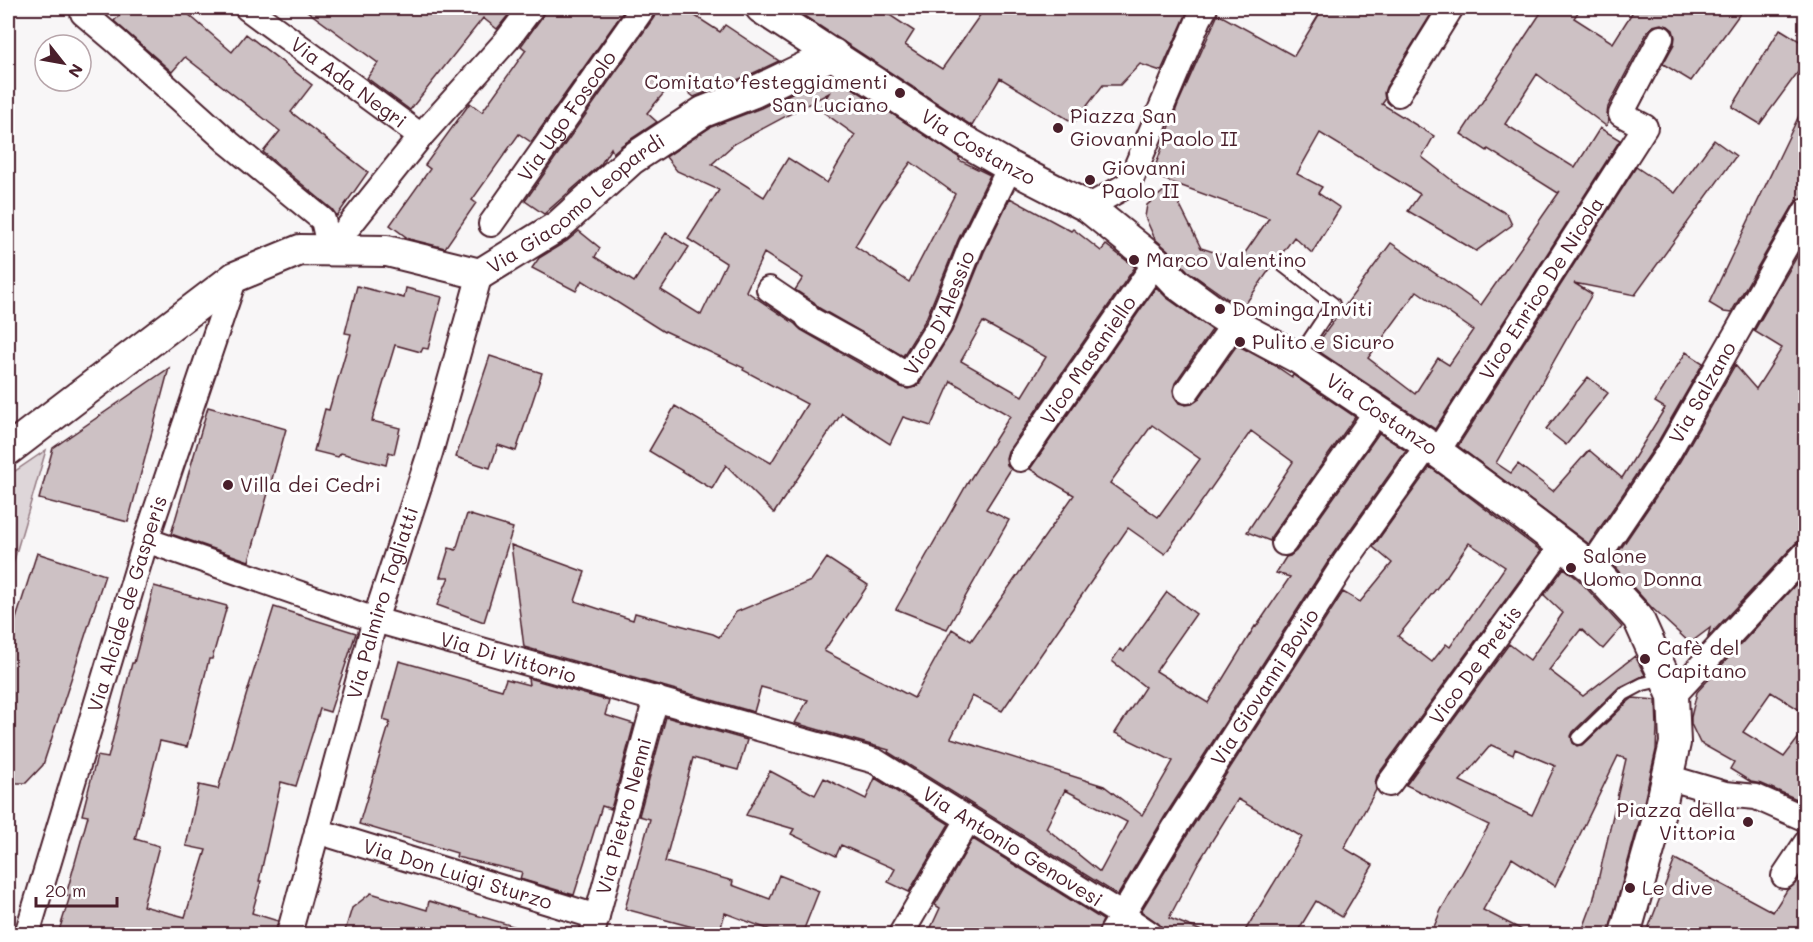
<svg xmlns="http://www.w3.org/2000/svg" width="1813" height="942" font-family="Mali,sans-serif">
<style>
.green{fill:#ded6d9;stroke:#947a82;stroke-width:1.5}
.building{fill:#cdc1c4;stroke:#4a1f2b;stroke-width:1.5;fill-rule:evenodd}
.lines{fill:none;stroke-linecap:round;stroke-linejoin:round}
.service-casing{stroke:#4a1f2b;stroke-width:16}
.minor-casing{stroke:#4a1f2b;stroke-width:28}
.tertiary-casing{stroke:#4a1f2b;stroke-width:34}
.service{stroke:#fff;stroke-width:12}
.minor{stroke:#fff;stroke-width:24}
.tertiary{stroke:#fff;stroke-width:30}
.poi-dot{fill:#4a1f2b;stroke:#fff;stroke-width:2}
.labels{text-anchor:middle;stroke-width:6;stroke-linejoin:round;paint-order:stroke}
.street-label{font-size:20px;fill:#4a1f2b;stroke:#fff}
.poi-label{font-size:20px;fill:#4a1f2b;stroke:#fff;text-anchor:start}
</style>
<rect width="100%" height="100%" fill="#f8f6f7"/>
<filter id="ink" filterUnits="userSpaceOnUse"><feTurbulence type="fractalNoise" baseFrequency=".0167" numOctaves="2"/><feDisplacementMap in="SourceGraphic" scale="12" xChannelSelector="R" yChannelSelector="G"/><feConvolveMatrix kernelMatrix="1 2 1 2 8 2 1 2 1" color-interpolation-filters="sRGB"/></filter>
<g filter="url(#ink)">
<path class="green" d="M46 450 8 581V476Z"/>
<path class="building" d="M126 8H181L232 52 246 34 312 85 291 112 368 172 337 216 332 209 263 152 280 131 185 57 172 72 114 21Z
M303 8H514L497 29 483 18 410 110 367 78 378 63Z
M545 8H626L531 142 519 134 472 200 476 203 445 248 409 239 390 225 430 169 425 165 470 103 482 112 526 50 521 46 542 17Z
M657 8H683L720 32 725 25 779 61 747 76 694 97 674 81 647 113 657 122 622 145 613 153 611 148 601 164 544 214 525 201 655 16Z
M792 8H879L914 31 905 45 942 69 985 8H1189L1161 71 1140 64 1120 85H1103L1074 123 1000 78 972 126Z
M1323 8H1435L1386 87 1384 93 1385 100 1382 104 1434 136 1422 157 1462 188 1507 214 1512 225 1476 251 1408 211 1420 194 1320 133 1297 174 1322 187 1318 193 1340 208 1312 253 1294 237 1281 255 1273 258 1272 266 1242 309 1188 271 1168 250 1155 239 1145 217 1147 205 1170 186 1201 248 1229 257 1238 263 1269 218 1152 175 1178 104 1218 14 1294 56Z
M1544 8H1581L1574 18 1613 43 1635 8H1744L1691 81 1663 64 1674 44 1675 37 1673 30 1668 26 1661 24 1653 26 1648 31 1608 107 1607 114 1609 121 1606 126 1537 74 1505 124 1575 168 1600 128 1620 140 1435 429 1314 348 1391 243 1481 305 1560 191 1558 193 1488 149 1487 151 1461 134ZM1417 291 1473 330 1449 365 1438 358 1415 394 1368 358Z
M1780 29 1806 45V61L1760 124 1732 107Z
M831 74 960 158 959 160 990 175 958 240 926 319 903 356 819 308 814 302 795 290 803 278 764 253 746 291 795 324 801 330 901 387 908 389 915 387 920 383 952 331 984 252 1010 198 1071 231 1073 229 1101 251 1106 245 1135 267 1008 451 1006 458 1007 465 1011 469 986 509 1009 520 947 629 896 609 967 484 1010 416 951 381 931 426 903 417 890 444 842 413 774 513 726 465 712 489 649 451 675 406 771 463 807 404 743 370 744 368 665 331 664 332 582 280 576 291 532 268 539 258 567 241 579 231 600 248 595 257 634 282 666 233 689 247 661 290 701 315 726 263 688 239 719 190 677 171 666 157 711 127 761 108ZM829 93 819 109 855 135 827 183 788 158 764 197 712 164 734 144ZM911 162 955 194 909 282 855 246 881 203ZM983 322 1046 357 1022 396 961 361Z
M1806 101V197L1798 199 1794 204 1731 313 1724 312 1709 303Z
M1714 140 1736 156 1635 295 1574 283 1592 294 1496 463 1511 473 1518 464 1553 491 1589 450 1622 478 1665 408 1655 402 1686 352 1703 363 1656 445 1589 544 1458 446 1636 167 1675 193Z
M1806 241V539L1796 543 1708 637 1710 628 1690 643 1652 608 1611 563 1680 461 1735 365 1756 389 1782 348 1754 331Z
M357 286 404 298 406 288 442 297 428 349 423 348 421 352 395 345 372 421 400 428 394 454 389 452 386 465 341 453 338 457 314 451 325 409 329 410 351 334 345 333Z
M1156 287 1167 298 1212 330 1175 383 1173 390 1174 396 1179 403 1186 405 1192 404 1198 400 1237 345 1274 365 1292 377 1293 375 1355 417 1272 535 1270 541 1247 532 1293 462 1251 431 1165 554 1128 528 1002 711 972 696 951 738 1104 786 1142 815 1173 761 1115 733 1145 687 1112 661 1120 649 1124 652 1167 592 1196 614 1156 671 1208 703 1255 626 1256 627 1290 577 1276 573 1286 557 1290 556 1296 551 1379 433 1406 451 1333 554 1165 816 1118 895 888 752 889 750 795 723 808 700 761 687 754 712 524 647 511 545 585 572 575 601 633 620 635 613 713 634 719 637 736 612 811 581 827 558 868 585 824 651 914 698 952 629 971 641 1074 495 1030 469ZM1152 425 1200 459 1158 517 1110 483ZM1065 790 1127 822 1100 872 1046 828Z
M490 356 542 373 516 451 498 445 490 468 456 457Z
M169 368 128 522 39 499 53 448Z
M1588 377 1608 393 1566 445 1546 429Z
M208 407 286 429 249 561 171 534Z
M1430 467 1541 551 1377 776 1375 783 1376 790 1344 848 1373 865 1342 917 1316 901 1296 934H1243L1302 837 1238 799 1198 863 1169 918 1207 933V934H1164L1163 928 1158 923 1141 911 1189 832 1343 592 1360 602 1392 563 1373 547ZM1469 543 1505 567 1450 647 1446 644 1432 662 1398 636 1448 574Z
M467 514 513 528 484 622 437 605 449 577H440L449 548 456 550Z
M37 553 105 575 43 765 26 783H8V644Z
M1564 568 1579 580 1622 627 1603 649 1581 629 1549 670 1583 696 1635 656 1645 675 1618 688 1573 732 1571 736 1573 743 1577 746 1584 744 1629 701 1633 698 1656 700 1657 728 1656 750 1642 811 1608 934H1581L1593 902 1626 759 1618 756 1555 886 1512 858 1483 910 1530 934H1431L1441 910 1489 825 1406 785 1509 644 1530 660 1563 613 1544 595ZM1491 745 1513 755 1515 749 1555 766 1532 815 1460 781Z
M1798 582 1806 589V714L1771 692 1743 732 1784 757 1806 728V803L1762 784 1751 782 1730 769 1734 762 1700 743 1691 724V717L1697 692Z
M154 586 227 606 212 659H209L187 747 160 741 135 839 159 846 143 906 185 917 206 850 186 846 199 785 218 789 249 686 274 607 356 633 330 712 320 709 296 786 281 782 259 881H261L252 913 278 921 275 934H58L70 896 66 895 88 816 82 815 97 756 108 758 132 663H134Z
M399 661 502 690 506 679 529 685 528 678 609 701 605 715 634 724 611 809 602 806 574 895 520 879 522 872 456 857 457 853 359 824 390 722 383 720Z
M666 717 747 740 738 770 693 758 665 862 733 881 732 885 770 899 779 875 819 891 802 934H781L725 913 719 934 625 909 650 819 639 816Z
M770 771 815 795 824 778 866 799 875 778 949 824 909 892 888 882 895 869 841 845 836 856 791 834 794 829 746 815Z
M973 839 1103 920 1097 934H928L940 908 935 905Z
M1675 859 1773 912 1787 890 1795 884 1806 869V920L1802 927 1806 929V934H1646Z
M371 893 427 910 429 901 523 929 522 934H344L352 908Z"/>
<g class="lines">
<defs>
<path id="service" d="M1280 263 1333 304 1298 357
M1579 738 1624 694 1643 684 1665 679"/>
<g id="minor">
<path d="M88 8 83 13 116 41 229 143 323 220 330 250"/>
<path id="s1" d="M247 8 421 136 330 250"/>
<path d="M1398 94 1451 8"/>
<path d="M421 136 507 40 531 8"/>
<path d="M1088 207 1129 184 1199 19 1205 8"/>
<path id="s2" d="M491 224 643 8"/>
<path id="s3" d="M769 289 806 314 808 318 877 356 908 375 939 326 971 246 1010 167"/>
<path d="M1187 391 1234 324"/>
<path id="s4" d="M1437 452 1645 127 1621 114 1661 38"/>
<path id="s5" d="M1020 459 1156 262"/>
<path id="s6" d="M146 540 375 620 875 761 1122 915 1150 934"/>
<path d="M1284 543 1377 411"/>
<path id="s7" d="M1591 567 1668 453 1806 211"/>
<path d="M1673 696 1806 553"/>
<path d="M1667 777 1725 794 1756 797 1806 819"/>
<path id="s8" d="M1389 784 1563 545"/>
<path id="s9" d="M317 831 597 917"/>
<path d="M1784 876 1806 843"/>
<path id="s10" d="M27 934 146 540 235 277"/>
<path id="s11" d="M289 934 375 620 430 453 480 274"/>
<path id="s12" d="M592 934 656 698"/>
<path d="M901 934 968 820"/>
<path id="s13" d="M1111 934 1177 824 1345 562 1428 445"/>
</g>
<g id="tertiary">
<path id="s14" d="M761 8 961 139 1010 167 1088 207 1156 262 1177 284 1211 309 1234 324 1298 358 1428 445 1510 505 1591 567 1638 618 1673 696 1675 743 1659 815 1625 934"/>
<path id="s15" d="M8 450 235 277 300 250 387 251 480 274 558 226 632 159 703 112 754 92 833 54"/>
</g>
</defs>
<use href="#service" class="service-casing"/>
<use href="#minor" class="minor-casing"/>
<use href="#tertiary" class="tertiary-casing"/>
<use href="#service" class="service"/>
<use href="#minor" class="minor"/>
<use href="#tertiary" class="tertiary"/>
</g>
</g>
<g class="poi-dot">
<circle cx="900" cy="93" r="6"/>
<circle cx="1058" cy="128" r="6"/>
<circle cx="1090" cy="180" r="6"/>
<circle cx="1134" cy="260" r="6"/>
<circle cx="1220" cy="309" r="6"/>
<circle cx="1240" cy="342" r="6"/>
<circle cx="228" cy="485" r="6"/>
<circle cx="1571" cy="568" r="6"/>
<circle cx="1645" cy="659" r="6"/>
<circle cx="1748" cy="822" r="6"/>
<circle cx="1630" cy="888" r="6"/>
</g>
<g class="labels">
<g class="street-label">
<text dy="7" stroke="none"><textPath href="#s1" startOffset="126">Via Ada Negri</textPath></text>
<text dy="7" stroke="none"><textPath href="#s2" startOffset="132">Via Ugo Foscolo</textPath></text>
<text dy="7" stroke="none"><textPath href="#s14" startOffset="258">Via Costanzo</textPath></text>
<text dy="7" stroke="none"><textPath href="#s15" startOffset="658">Via Giacomo Leopardi</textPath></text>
<text dy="7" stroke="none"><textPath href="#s4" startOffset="194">Vico Enrico De Nicola</textPath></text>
<text dy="7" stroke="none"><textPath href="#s3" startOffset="234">Vico D'Alessio</textPath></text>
<text dy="7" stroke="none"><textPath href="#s5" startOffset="120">Vico Masaniello</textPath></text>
<text dy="7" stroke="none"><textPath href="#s7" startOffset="207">Via Salzano</textPath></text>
<text dy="7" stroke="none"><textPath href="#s14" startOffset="744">Via Costanzo</textPath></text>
<text dy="7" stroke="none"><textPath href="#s11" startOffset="344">Via Palmiro Togliatti</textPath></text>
<text dy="7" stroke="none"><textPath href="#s10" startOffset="345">Via Alcide de Gasperis</textPath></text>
<text dy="7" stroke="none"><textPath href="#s6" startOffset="381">Via Di Vittorio</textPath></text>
<text dy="7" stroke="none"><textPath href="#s8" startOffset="147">Vico De Pretis</textPath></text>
<text dy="7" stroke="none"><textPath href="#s13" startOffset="291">Via Giovanni Bovio</textPath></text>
<text dy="7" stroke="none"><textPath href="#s12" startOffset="122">Via Pietro Nenni</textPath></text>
<text dy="7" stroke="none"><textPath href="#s6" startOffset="924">Via Antonio Genovesi</textPath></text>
<text dy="7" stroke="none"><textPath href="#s9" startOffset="147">Via Don Luigi Sturzo</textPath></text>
</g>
<g class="poi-label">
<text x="888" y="89" text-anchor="end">Comitato festeggiamenti<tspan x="888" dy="23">San Luciano</tspan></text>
<text x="1070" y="123">Piazza San<tspan x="1070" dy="23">Giovanni Paolo II</tspan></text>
<text x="1102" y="175">Giovanni<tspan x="1102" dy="23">Paolo II</tspan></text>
<text x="1146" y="267">Marco Valentino</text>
<text x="1232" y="316">Dominga Inviti</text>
<text x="1252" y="349">Pulito e Sicuro</text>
<text x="240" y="492">Villa dei Cedri</text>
<text x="1583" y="563">Salone<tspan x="1583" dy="23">Uomo Donna</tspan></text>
<text x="1657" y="655">Cafè del<tspan x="1657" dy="23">Capitano</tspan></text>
<text x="1736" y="817" text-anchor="end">Piazza della<tspan x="1736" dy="23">Vittoria</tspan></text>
<text x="1642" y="895">Le dive</text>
</g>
</g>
<rect width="1813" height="942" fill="none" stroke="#fff" stroke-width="30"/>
<rect x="15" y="15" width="1783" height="912" fill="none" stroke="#4a1f2b" stroke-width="2" filter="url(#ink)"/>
<g transform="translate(63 63) rotate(121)"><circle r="28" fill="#ffffff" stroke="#b7a5aa" stroke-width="1.5"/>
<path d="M0-4.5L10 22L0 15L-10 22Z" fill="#4a1f2b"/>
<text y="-9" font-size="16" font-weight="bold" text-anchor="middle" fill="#4a1f2b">N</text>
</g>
<path d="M36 897v9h81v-9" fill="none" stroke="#4a1f2b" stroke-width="3"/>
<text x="45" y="897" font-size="18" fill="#4a1f2b" stroke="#ffffff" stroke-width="4.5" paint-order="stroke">20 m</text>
</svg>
